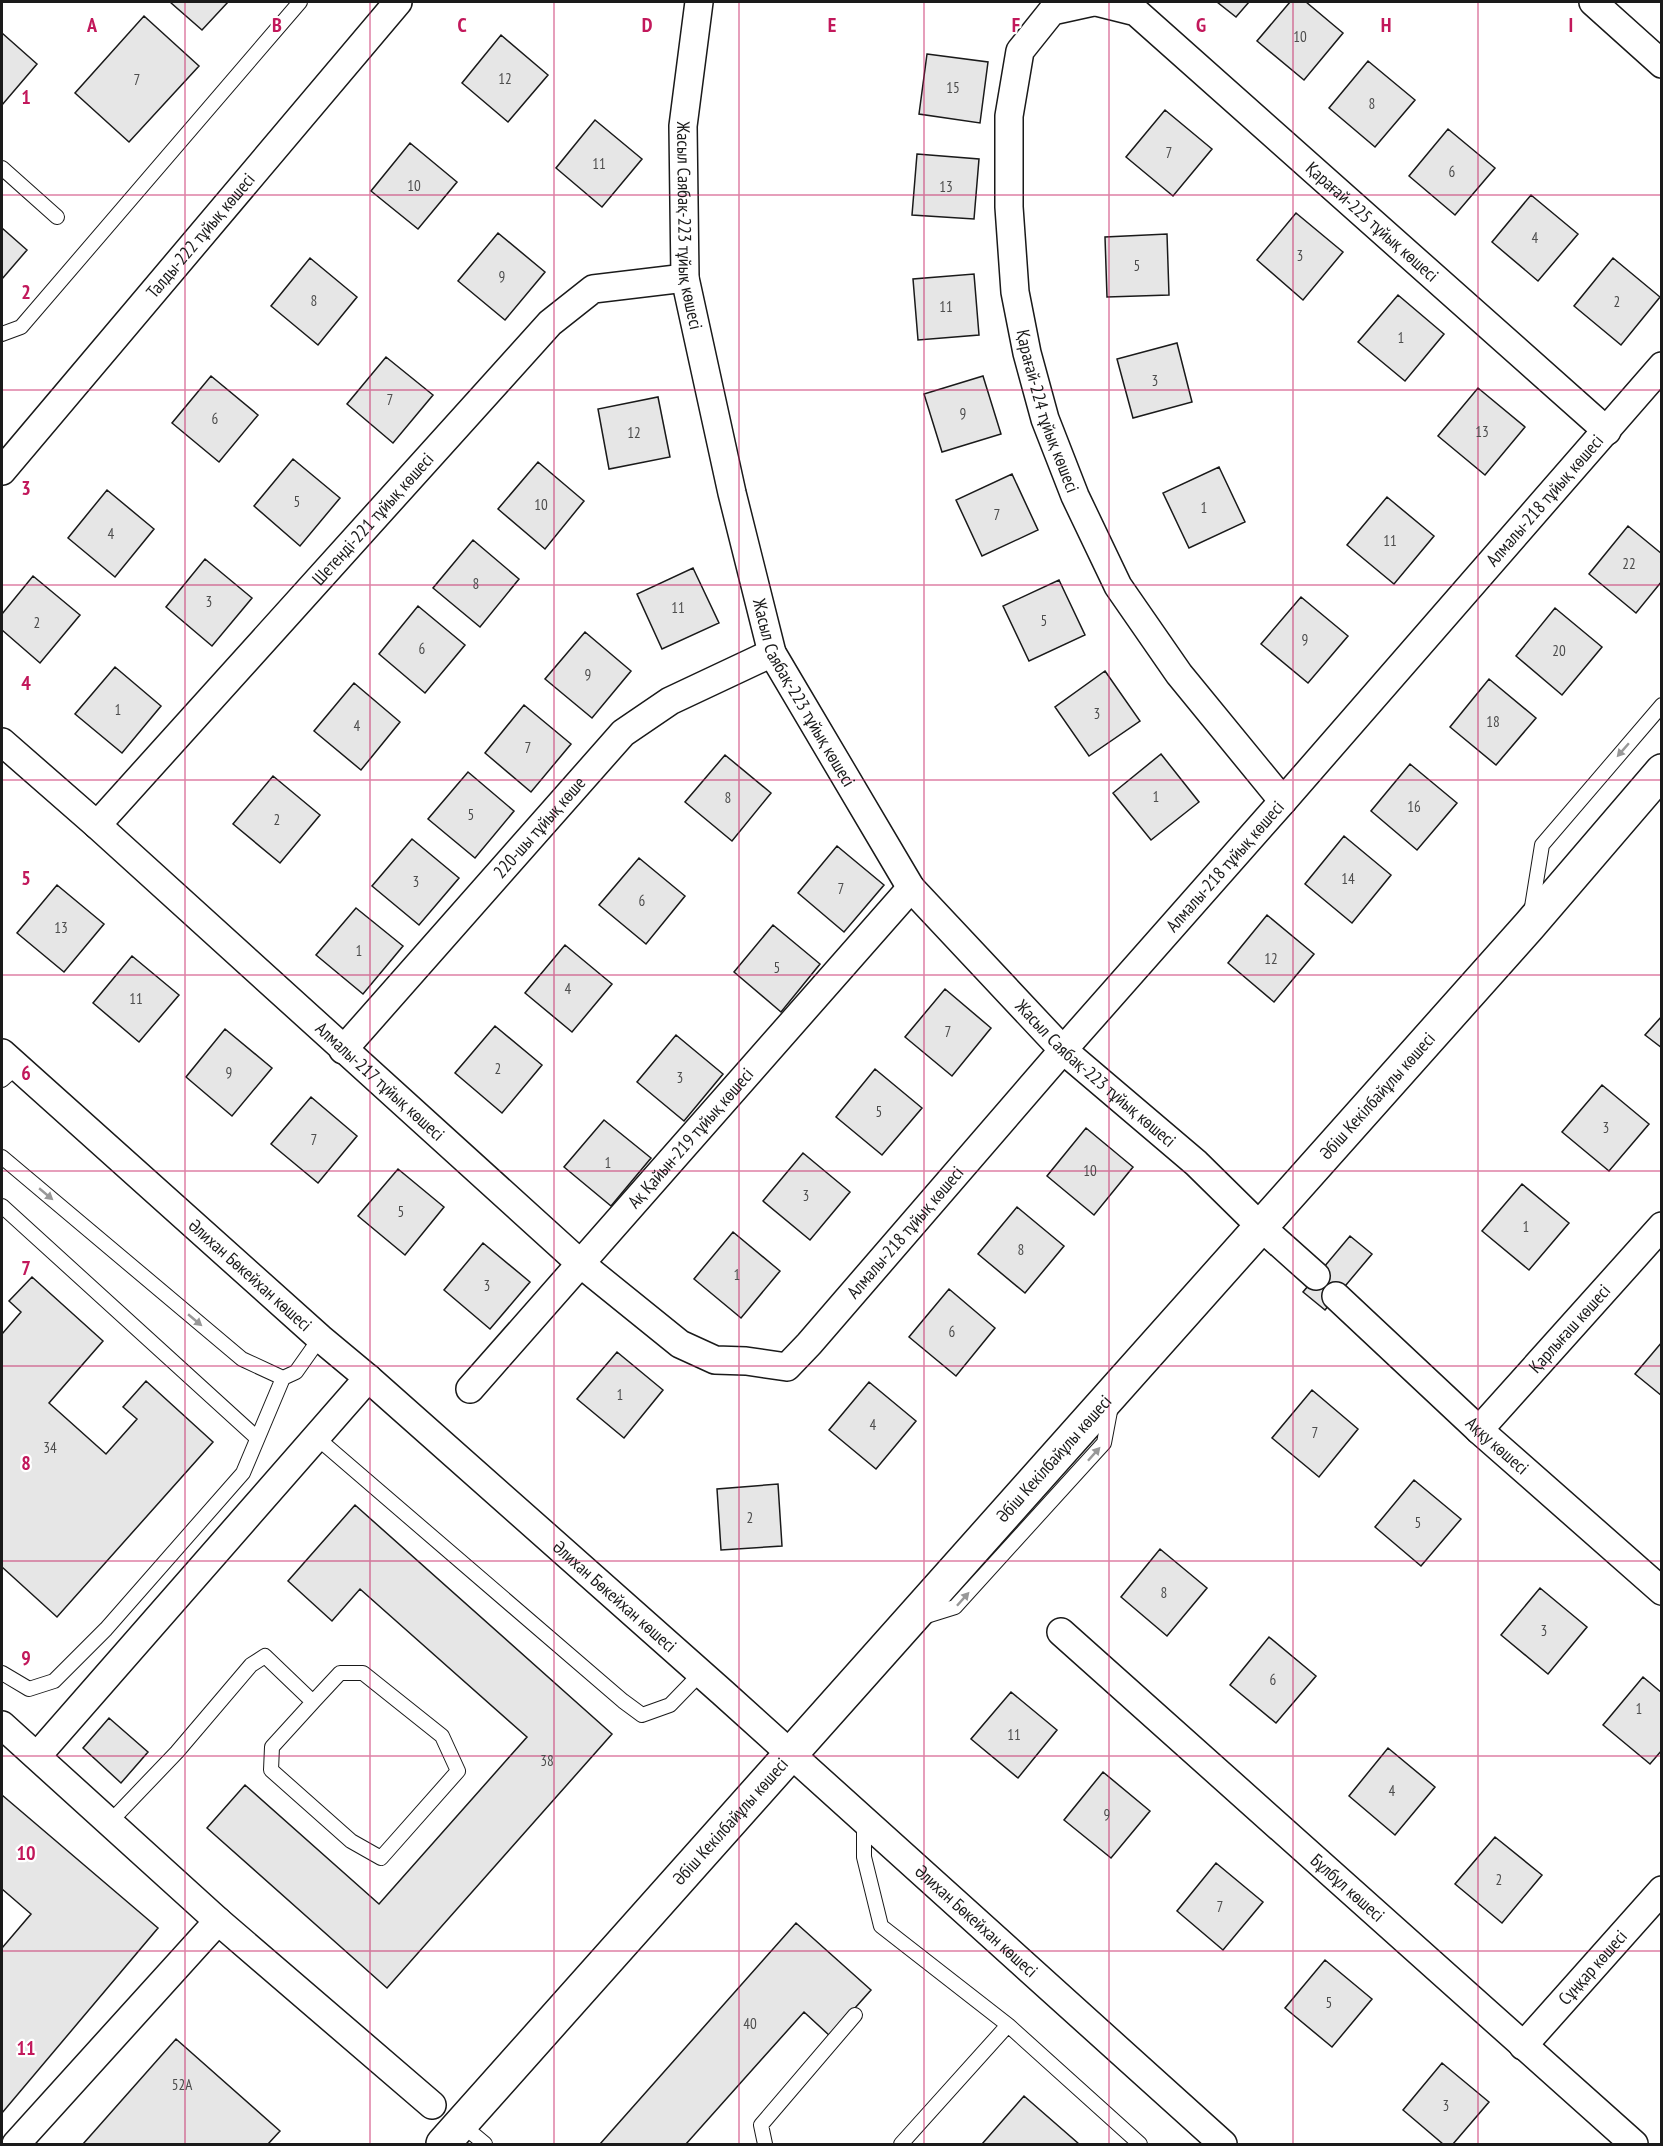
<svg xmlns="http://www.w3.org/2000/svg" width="1663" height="2146" font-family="'PT Sans Narrow',sans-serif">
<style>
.building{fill:#e6e6e6;stroke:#1a1a1a;stroke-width:1.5}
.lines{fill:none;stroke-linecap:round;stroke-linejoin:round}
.lane-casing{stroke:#1a1a1a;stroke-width:16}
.street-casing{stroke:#1a1a1a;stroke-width:30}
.secondary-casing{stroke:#1a1a1a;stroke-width:36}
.lane{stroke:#fff;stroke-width:14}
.street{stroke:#fff;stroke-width:27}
.secondary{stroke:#fff;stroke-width:33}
.oneway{fill:#989898}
.grid{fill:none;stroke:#c2185b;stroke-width:1.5;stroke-opacity:0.55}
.labels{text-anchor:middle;stroke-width:4.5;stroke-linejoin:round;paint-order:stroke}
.number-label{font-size:15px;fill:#4d4d4d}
.street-label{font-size:18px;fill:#1a1a1a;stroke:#fff}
.grid-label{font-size:20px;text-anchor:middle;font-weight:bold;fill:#c2185b;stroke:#fff;stroke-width:4.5;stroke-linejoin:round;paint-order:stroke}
</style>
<rect width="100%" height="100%" fill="#fff"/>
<path class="building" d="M170 2H228L202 30Z
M1217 2H1249L1236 17Z
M1290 2H1306L1343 33 1304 80 1257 41Z
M144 16 199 66 129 142 75 93Z
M2 33 37 64 2 105Z
M501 35 548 75 508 122 462 83Z
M927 54 988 62 980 123 919 114Z
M1368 61 1415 100 1375 147 1329 108Z
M1165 110 1212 149 1173 196 1126 157Z
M595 120 642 159 602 207 556 168Z
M1448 129 1495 168 1455 215 1409 176Z
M410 143 457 182 418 229 371 191Z
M917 154 979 159 974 219 912 215Z
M1531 195 1578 234 1538 281 1492 242Z
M1296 213 1343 252 1303 300 1257 260Z
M2 228 27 250 2 279Z
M498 233 545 272 505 320 458 281Z
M1167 234 1169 295 1107 297 1105 237Z
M310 258 357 297 318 345 271 306Z
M1613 258 1660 297 1621 345 1574 306Z
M974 274 979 335 918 340 913 279Z
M1398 295 1444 334 1405 381 1358 342Z
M1177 343 1192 402 1133 418 1117 359Z
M386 357 433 395 393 443 347 404Z
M211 376 258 415 219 462 172 423Z
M983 376 1001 434 942 452 924 394Z
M1478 388 1525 427 1485 475 1438 436Z
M658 397 670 457 609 469 598 409Z
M293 459 340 498 300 546 254 506Z
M538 462 584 501 545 549 498 509Z
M1219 467 1245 522 1189 548 1163 493Z
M1012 474 1038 530 982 556 956 500Z
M107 490 154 529 115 577 68 538Z
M1387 497 1434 536 1394 584 1347 545Z
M1628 526 1662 554V581L1636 613 1589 574Z
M473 540 519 579 480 627 433 588Z
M205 559 252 598 212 646 166 607Z
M693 568 719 623 662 649 637 594Z
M33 576 80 615 40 663 2 630V614Z
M1059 580 1085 635 1029 661 1003 606Z
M1301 597 1348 636 1308 683 1261 644Z
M418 606 465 645 425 693 379 654Z
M1555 608 1602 647 1562 695 1516 656Z
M585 632 631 671 592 718 545 679Z
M115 667 161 706 122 753 75 714Z
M1105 671 1140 721 1089 756 1055 707Z
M1489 679 1536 718 1496 765 1450 727Z
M354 683 400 722 361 770 314 731Z
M524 705 571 744 531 792 485 753Z
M1161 754 1199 802 1151 840 1113 793Z
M725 755 771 793 732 841 685 802Z
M1410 764 1457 803 1417 850 1371 811Z
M468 772 514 811 475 858 428 819Z
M273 776 320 815 280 863 233 824Z
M1344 836 1391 875 1352 923 1305 884Z
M412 839 459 878 419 925 372 886Z
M837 846 884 885 844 932 798 893Z
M639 858 685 896 646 944 599 905Z
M57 885 104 924 64 972 17 933Z
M356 908 403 946 363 994 316 955Z
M1267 915 1314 954 1274 1002 1228 963Z
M773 925 820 964 781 1012 734 972Z
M565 945 612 984 572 1032 525 993Z
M132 956 179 995 139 1042 93 1003Z
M945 989 991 1028 952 1076 905 1037Z
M1662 1016V1048L1645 1035Z
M495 1026 542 1065 502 1113 455 1073Z
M225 1029 272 1068 232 1116 186 1077Z
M676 1035 723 1074 684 1121 637 1082Z
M875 1069 922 1108 882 1155 836 1117Z
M1602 1085 1649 1124 1609 1171 1562 1132Z
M311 1097 357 1136 318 1183 271 1144Z
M604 1120 651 1158 611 1206 564 1167Z
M1086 1128 1133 1167 1094 1215 1047 1176Z
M803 1153 850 1192 810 1240 763 1201Z
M398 1169 444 1207 405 1255 358 1216Z
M1522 1184 1569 1223 1529 1270 1482 1231Z
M1017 1207 1064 1246 1025 1293 978 1254Z
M733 1232 780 1271 741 1318 694 1279Z
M1350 1236 1372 1254 1325 1310 1303 1292Z
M483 1243 530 1282 490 1329 444 1290Z
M32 1277 103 1341 49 1403 106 1454 137 1419 123 1407 146 1381 213 1442 57 1617 2 1567V1334L21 1312 9 1301Z
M949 1289 995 1328 956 1376 909 1337Z
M1662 1342V1396L1635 1374Z
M617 1352 663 1390 624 1438 577 1399Z
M869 1382 916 1421 876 1469 829 1430Z
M1312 1390 1358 1429 1319 1477 1272 1438Z
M1414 1480 1461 1519 1421 1566 1375 1527Z
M778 1484 782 1546 721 1550 717 1489Z
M355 1505 612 1734 387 1988 207 1828 245 1785 379 1904 527 1737 360 1589 332 1621 288 1581Z
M1160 1549 1207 1588 1167 1636 1121 1597Z
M1540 1588 1587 1627 1548 1674 1501 1635Z
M1269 1637 1316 1676 1276 1723 1230 1685Z
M1643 1677 1662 1693V1750L1650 1764 1603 1725Z
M1011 1692 1057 1730 1018 1778 971 1739Z
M109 1718 148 1752 121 1783 83 1748Z
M1388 1748 1435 1787 1395 1835 1349 1796Z
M1103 1772 1150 1811 1111 1858 1064 1820Z
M2 1795 158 1928 2 2113V1948L31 1914 2 1889Z
M1495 1837 1542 1875 1502 1923 1455 1884Z
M1216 1863 1263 1902 1223 1950 1177 1911Z
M796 1923 871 1990 830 2036 804 2012 686 2144H600Z
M1325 1960 1372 1999 1332 2047 1285 2008Z
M176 2039 280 2131 268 2144H83Z
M1442 2063 1489 2102 1453 2144H1443L1403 2110Z
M1024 2096 1079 2144H982Z"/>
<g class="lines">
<defs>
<path id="lane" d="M2 168 57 217
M2 334 21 327 300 2
M1531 913 1542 845 1662 705
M2 1080 17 1067
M2 1157 242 1359 283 1378
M2 1206 257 1438
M316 1437 623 1701 642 1715 670 1705 701 1673
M923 1617 955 1607 1104 1443 1111 1406
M2 1673 29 1689 54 1681 106 1629 243 1473 283 1378 296 1372 320 1338
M864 1821V1857L881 1926 1008 2025 1140 2144
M110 1822 177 1752 251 1665 265 1656 313 1702 272 1747 271 1770 351 1841 381 1858 458 1771 442 1736 363 1673H340L313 1702
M461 2124 485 2144
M765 2144 761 2125 855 2015
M901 2144 1008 2025"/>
<g id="street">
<path id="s1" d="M699 2 683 126 685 278 732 493 772 653 911 888 1063 1050 1196 1163 1261 1227 1316 1276"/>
<path id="s2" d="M1093 2 1052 11 1020 51 1009 116V207L1015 292 1027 353 1045 419 1075 496 1118 586 1179 674 1283 801"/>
<path id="s3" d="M1096 2 1136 12 1607 431"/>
<path d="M1593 2 1662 64"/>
<path id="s4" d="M2 471 398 2"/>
<path id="s5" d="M2 742 97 825 581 1264 680 1344 715 1360 746 1361 787 1367 809 1344 1063 1050 1283 801 1662 366"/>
<path id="s6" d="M97 825 550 323 593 289 685 278"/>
<path id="s7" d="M343 1050 623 733 670 701 772 653"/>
<path id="s8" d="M2 1053 320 1338 368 1378 722 1692 1223 2144"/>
<path id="s9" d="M1336 1296 1479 1430 1662 1591"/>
<path id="s10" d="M470 1389 911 888"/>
<path id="s11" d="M1479 1430 1662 1226"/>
<path id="s12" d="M1061 1632 1634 2144"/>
<path d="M2 1725 218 1921 16 2144"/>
<path d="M37 1756 368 1378"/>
<path d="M218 1921 432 2105"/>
<path id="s13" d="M1523 2046 1662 1890"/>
</g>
<g id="secondary">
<path id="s14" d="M443 2144 1529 926 1662 771"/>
</g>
</defs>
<use href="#lane" class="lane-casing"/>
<use href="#street" class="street-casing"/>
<use href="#secondary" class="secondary-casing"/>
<use href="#lane" class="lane"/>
<use href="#street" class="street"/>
<use href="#secondary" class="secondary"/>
</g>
<defs><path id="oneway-solid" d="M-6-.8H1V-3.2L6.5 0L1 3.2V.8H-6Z" transform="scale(1.5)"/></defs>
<g class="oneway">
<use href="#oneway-solid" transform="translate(1623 750) rotate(131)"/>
<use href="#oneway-solid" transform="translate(46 1194) rotate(40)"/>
<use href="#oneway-solid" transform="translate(195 1320) rotate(40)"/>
<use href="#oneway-solid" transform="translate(1094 1454) rotate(-48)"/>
<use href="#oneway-solid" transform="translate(963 1599) rotate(-48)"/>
</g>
<path class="grid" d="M185 2V2144M370 2V2144M554 2V2144M739 2V2144M924 2V2144M1109 2V2144M1293 2V2144M1478 2V2144M2 195H1662M2 390H1662M2 585H1662M2 780H1662M2 975H1662M2 1171H1662M2 1366H1662M2 1561H1662M2 1756H1662M2 1951H1662"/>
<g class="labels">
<g class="number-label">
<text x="1300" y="42">10</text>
<text x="505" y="84">12</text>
<text x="137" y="85">7</text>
<text x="953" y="93">15</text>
<text x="1372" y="109">8</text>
<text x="1169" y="158">7</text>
<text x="599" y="169">11</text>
<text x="1452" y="177">6</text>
<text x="414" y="191">10</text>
<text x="946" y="192">13</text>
<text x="1535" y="243">4</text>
<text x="1300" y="261">3</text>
<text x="1137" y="271">5</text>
<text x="502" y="282">9</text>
<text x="314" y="306">8</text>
<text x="1617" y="307">2</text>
<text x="946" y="312">11</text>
<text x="1401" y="343">1</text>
<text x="1155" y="386">3</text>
<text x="390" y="405">7</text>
<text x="963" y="419">9</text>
<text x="215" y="424">6</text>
<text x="1482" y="437">13</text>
<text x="634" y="438">12</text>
<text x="297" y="507">5</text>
<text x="541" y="510">10</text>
<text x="1204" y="513">1</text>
<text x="997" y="520">7</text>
<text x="111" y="539">4</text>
<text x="1390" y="546">11</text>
<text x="1629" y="569">22</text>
<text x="476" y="589">8</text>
<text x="209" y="607">3</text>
<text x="678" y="613">11</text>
<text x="1044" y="626">5</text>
<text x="37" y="628">2</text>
<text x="1305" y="645">9</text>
<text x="422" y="654">6</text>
<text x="1559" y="656">20</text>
<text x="588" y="680">9</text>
<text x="118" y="715">1</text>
<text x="1097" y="719">3</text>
<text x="1493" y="727">18</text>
<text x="357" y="731">4</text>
<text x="528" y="753">7</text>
<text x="1156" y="802">1</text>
<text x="728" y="803">8</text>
<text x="1414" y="812">16</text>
<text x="471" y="820">5</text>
<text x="277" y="825">2</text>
<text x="1348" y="884">14</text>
<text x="416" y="887">3</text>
<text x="841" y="894">7</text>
<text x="642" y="906">6</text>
<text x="61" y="933">13</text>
<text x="359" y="956">1</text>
<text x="1271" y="964">12</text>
<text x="777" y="973">5</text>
<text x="568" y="994">4</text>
<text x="136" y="1004">11</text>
<text x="948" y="1037">7</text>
<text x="498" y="1074">2</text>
<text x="229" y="1078">9</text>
<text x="680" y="1083">3</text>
<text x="879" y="1117">5</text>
<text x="1606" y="1133">3</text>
<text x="314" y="1145">7</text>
<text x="608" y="1168">1</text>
<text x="1090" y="1176">10</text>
<text x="806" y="1201">3</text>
<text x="401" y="1217">5</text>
<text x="1526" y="1232">1</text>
<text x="1021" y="1255">8</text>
<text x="737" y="1280">1</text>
<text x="487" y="1291">3</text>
<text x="952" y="1337">6</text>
<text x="620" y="1400">1</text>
<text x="873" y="1430">4</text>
<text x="1315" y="1438">7</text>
<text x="50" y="1453">34</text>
<text x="750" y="1523">2</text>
<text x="1418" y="1528">5</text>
<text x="1164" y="1598">8</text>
<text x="1544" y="1636">3</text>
<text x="1273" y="1685">6</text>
<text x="1639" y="1714">1</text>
<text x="1014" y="1740">11</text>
<text x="547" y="1766">38</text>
<text x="1392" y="1796">4</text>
<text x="1107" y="1820">9</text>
<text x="1499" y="1885">2</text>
<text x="1220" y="1912">7</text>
<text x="1329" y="2008">5</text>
<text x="750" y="2029">40</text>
<text x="182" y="2090">52А</text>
<text x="1446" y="2111">3</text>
</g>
<g class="street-label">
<text dy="6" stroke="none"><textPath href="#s3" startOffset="357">Қарағай-225 тұйық көшесі</textPath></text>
<text dy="6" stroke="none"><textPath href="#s1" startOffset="225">Жасыл Саябақ-223 тұйық көшесі</textPath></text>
<text dy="6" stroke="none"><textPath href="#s4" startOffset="308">Талды-222 тұйық көшесі</textPath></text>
<text dy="6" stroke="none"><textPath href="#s2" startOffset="459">Қарағай-224 тұйық көшесі</textPath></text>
<text dy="6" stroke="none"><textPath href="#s5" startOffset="2169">Алмалы-218 тұйық көшесі</textPath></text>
<text dy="6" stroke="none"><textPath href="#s6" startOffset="412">Шетенді-221 тұйық көшесі</textPath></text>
<text dy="6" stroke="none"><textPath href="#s1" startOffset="711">Жасыл Саябақ-223 тұйық көшесі</textPath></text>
<text dy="6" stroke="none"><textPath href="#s7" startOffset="297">220-шы тұйық көше</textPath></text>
<text dy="6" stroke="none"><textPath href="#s5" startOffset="1683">Алмалы-218 тұйық көшесі</textPath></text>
<text dy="6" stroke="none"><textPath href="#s1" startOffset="1197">Жасыл Саябақ-223 тұйық көшесі</textPath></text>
<text dy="6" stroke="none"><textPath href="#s5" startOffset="508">Алмалы-217 тұйық көшесі</textPath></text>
<text dy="6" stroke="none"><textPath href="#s14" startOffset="1404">Әбіш Кекілбайұлы көшесі</textPath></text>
<text dy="6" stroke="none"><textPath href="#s10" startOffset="334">Ақ Қайын-219 тұйық көшесі</textPath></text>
<text dy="6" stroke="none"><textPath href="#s5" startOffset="1197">Алмалы-218 тұйық көшесі</textPath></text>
<text dy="6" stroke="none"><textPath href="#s8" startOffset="333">Әлихан Бөкейхан көшесі</textPath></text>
<text dy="6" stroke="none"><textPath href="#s11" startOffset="136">Қарлығаш көшесі</textPath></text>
<text dy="6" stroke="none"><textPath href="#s9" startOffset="220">Аққу көшесі</textPath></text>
<text dy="6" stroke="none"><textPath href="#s14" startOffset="918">Әбіш Кекілбайұлы көшесі</textPath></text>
<text dy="6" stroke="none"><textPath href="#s8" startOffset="819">Әлихан Бөкейхан көшесі</textPath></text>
<text dy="6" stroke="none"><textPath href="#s14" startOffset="432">Әбіш Кекілбайұлы көшесі</textPath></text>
<text dy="6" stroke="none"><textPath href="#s12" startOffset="384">Бұлбұл көшесі</textPath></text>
<text dy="6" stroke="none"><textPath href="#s8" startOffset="1305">Әлихан Бөкейхан көшесі</textPath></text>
<text dy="6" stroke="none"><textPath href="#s13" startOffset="105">Сұңқар көшесі</textPath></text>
</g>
</g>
<g class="grid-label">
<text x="92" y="32">A</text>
<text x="277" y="32">B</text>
<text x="462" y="32">C</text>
<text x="647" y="32">D</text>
<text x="832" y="32">E</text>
<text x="1016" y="32">F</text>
<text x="1201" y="32">G</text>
<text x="1386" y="32">H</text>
<text x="1571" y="32">I</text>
<text x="26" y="104">1</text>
<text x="26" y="299">2</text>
<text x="26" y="495">3</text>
<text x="26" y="690">4</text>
<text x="26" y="885">5</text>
<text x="26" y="1080">6</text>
<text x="26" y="1275">7</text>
<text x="26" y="1470">8</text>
<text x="26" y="1665">9</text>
<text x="26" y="1860">10</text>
<text x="26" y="2055">11</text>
</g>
<rect width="1663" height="2146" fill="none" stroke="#1a1a1a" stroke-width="6"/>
</svg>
